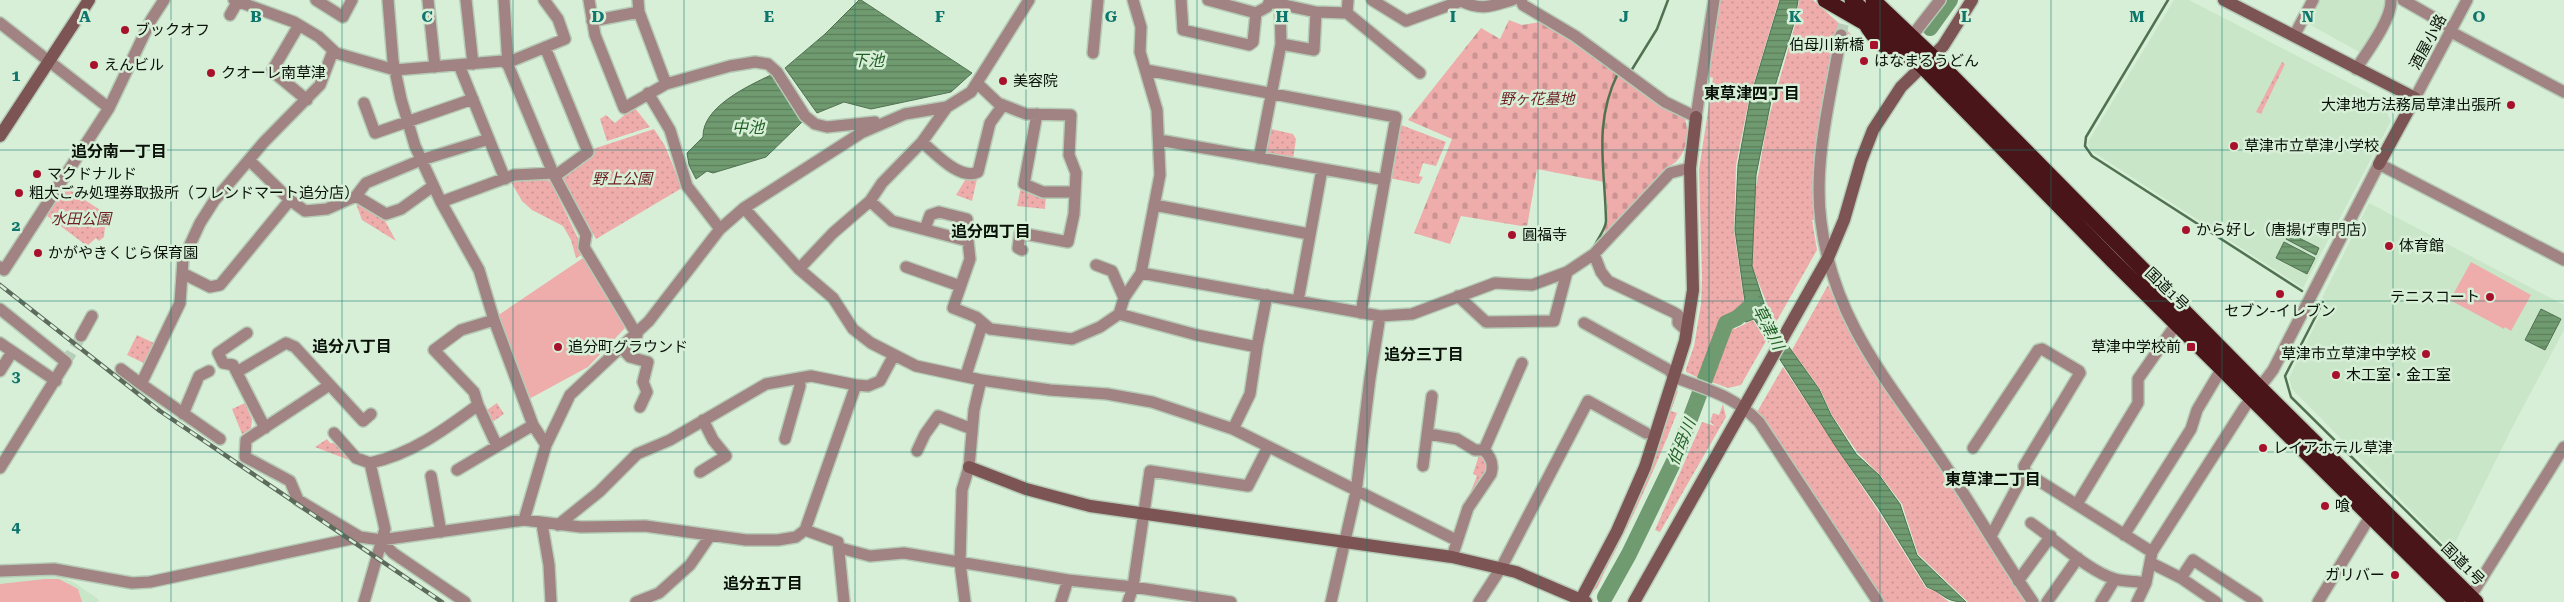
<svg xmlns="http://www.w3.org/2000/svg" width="2564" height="602" font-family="'Roboto Serif','Noto Sans JP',serif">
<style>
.built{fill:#c9e6c8}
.grass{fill:url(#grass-dots)}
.cemetery{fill:url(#cemetery-stones)}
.pitch{fill:#eeacab}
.water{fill:url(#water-rules);stroke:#517251}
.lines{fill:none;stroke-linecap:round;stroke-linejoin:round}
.stream{stroke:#517251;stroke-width:2.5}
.river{stroke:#709b70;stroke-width:16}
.street-tunnel{stroke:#b8ceb8;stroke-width:11;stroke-dasharray:11 5.5;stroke-linecap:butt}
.street-casing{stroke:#b6cbb6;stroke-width:14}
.secondary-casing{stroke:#b6cbb6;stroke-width:15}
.highway-casing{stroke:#b6cbb6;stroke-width:18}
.street{stroke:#a08382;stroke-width:11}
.secondary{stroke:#7c5453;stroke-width:12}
.highway{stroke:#491518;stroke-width:15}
.rail-casing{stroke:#5d6b5d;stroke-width:4.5}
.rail{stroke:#d7efd7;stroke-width:2.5;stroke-dasharray:8;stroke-linecap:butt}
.grid{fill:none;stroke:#0f766e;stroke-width:1;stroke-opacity:0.55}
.poi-dot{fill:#a8112b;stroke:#d7efd7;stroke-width:2}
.labels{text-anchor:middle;stroke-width:5;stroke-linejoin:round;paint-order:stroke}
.poi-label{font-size:15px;fill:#091109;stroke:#d7efd7;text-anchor:start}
.street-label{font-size:15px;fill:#091109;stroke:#d7efd7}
.park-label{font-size:15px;font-style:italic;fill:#6e2025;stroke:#d7efd7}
.water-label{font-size:16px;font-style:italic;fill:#236027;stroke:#d7efd7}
.neighbourhood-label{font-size:16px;font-weight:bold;fill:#091109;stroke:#d7efd7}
.grid-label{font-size:16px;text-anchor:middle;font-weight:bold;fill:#0f766e;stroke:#d7efd7;stroke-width:5;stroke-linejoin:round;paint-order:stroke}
</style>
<defs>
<pattern id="grass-dots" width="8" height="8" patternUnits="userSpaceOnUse" patternTransform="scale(1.25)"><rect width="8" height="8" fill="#eeacab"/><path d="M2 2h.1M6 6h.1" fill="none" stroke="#cb9392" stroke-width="1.8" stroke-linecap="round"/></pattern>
<pattern id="cemetery-stones" width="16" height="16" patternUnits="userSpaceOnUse" patternTransform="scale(1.25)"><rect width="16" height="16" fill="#eeacab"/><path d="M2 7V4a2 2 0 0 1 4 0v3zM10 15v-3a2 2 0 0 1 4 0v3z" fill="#cb9392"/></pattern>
<pattern id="water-rules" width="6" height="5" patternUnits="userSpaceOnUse" patternTransform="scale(1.25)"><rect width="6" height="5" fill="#709b70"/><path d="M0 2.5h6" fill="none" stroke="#5a7d5a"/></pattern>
</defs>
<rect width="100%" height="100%" fill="#d7efd7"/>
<path class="built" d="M2174 0H2189L2380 99 2391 121 2303 288 2090 150 2088 142Z
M2317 0H2386V8L2361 53 2305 22Z
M2369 203 2564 305V330L2513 426 2451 551 2292 389 2289 378 2327 301 2322 298Z
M46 574 60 576 75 583 98 599 99 602H0V577H25Z"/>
<path class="grass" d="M1717 0H1779L1749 99 1736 165 1734 231 1744 302 1735 317 1723 320 1701 379 1686 372V369L1694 346 1701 304 1702 278 1699 170 1713 78 1710 77 1709 55Z
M1799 0H1813L1852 35 1838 31 1816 220H1812L1817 250 1775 324 1752 266 1754 199 1767 124 1797 18Z
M2282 62 2285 64 2261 114 2256 112Z
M634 107 650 127 607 141 600 119 606 115 615 123Z
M1401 125 1446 142 1436 166 1423 163 1419 176 1423 177 1419 184 1389 178Z
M654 129 665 146 682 188 596 239 561 176 572 165 594 154 593 149Z
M1271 129 1293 134 1296 139 1293 160 1269 155 1266 151Z
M967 177 977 179 972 201 956 195Z
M522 179H545L551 182 585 253 576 258 571 240 563 226 532 210 522 201 511 182Z
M64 186 106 214 104 237 99 241 96 238 87 246 46 215Z
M1021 187 1046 195 1045 209 1017 206Z
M355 201 383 217 396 241 362 220Z
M1828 285 1842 317 1859 347 2029 602H1968L1918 554 1902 504 1880 475 1858 453 1832 415 1820 389 1792 350Z
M1753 320 1766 341 1741 385 1728 388 1706 380 1717 363 1724 336 1730 327 1735 329Z
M137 335 156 344 148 365 127 355Z
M1783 367 1882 517 1926 588 1935 591 1949 602H1884L1757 412Z
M1674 391H1678L1671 411 1677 413C1656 467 1632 520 1605 571 1601 578 1599 589 1592 592L1645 483Z
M245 403 252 419 251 429 242 434 232 409Z
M497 403 504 414 488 425 487 410Z
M1723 404 1726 417 1660 532 1655 530 1702 422 1715 426 1710 422 1713 413 1719 415Z
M327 439 330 443 339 444 349 460 315 447Z
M1479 455 1485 457 1488 467 1470 499 1468 498 1477 476 1473 474Z"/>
<path class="cemetery" d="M1509 20 1522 25 1540 22 1556 29 1684 116C1691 133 1686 161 1667 167L1661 177 1608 234 1604 231 1607 206 1604 182 1537 169 1527 227 1461 216 1450 244 1414 233 1452 139 1408 120 1481 28 1500 39Z"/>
<path class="pitch" d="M586 256 626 327 588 367 529 399 497 316Z
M2471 262 2531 295 2511 331 2505 327 2504 329 2450 300Z
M45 579H59L78 589 82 602H0V584Z"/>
<path class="water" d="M859 0H861L972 73 951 92 871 109 844 102 817 113 785 68 825 34Z
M1780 0H1798L1795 20 1772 96 1756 175 1752 266 1769 319 1819 389 1831 415 1856 454 1879 475 1900 504 1917 555 1966 602C1944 602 1945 594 1927 587L1879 509 1836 447 1754 319 1746 322 1737 318 1745 302 1735 230 1738 165 1750 99Z
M771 75 802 122 766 157 713 173 707 171 696 179 689 165 687 153 703 137C702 107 748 86 771 75Z
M2289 233 2319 248 2316 255 2286 239Z
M2284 242 2315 258 2307 274 2276 258Z
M2541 309 2561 319 2545 350 2525 340Z"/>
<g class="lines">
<path class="stream" d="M2168 0 2086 137 2085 146 2092 156 2302 291
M1631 71 1657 29 1668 0
M1634 73 1649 84
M1593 249C1596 241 1606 229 1606 221 1605 167 1593 124 1618 73
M2323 302 2285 376 2291 397 2473 577"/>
<path class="river" d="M1930 28 1950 0
M1605 597 1629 554 1675 459 1726 323 1737 318 1752 305V302"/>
<path class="street-tunnel" d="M1841 35 1847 7
M66 362 81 336"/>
<defs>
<path id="street" d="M234 0 294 22 319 37 336 53 395 70 503 61 508 65 553 173 586 235 584 247 637 335
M316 0 343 17 352 0
M388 0 393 61 401 99 415 146 441 202 479 270 494 320 533 425 546 445
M428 0 435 67
M466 0 473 64
M504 0 508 65
M589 0 595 35 624 108 666 84 730 66 755 62 768 64 777 72 805 116 815 124 827 127 875 122
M638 0 639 12 666 84
M1181 0 1183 30 1249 45 1253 42 1256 13 1267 7 1270 0
M1208 0 1256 13
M1372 0 1406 21 1461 1C1482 11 1491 6 1512 0
M1521 0 1523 5 1575 36 1665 102 1696 117 1714 0
M2403 0 2452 28
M1270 2 1316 12 1347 13 1420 73
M1347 13 1348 0
M230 15 238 1
M592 21 639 12
M0 23 109 108
M299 25 272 71 307 100
M2451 32 2564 92
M1841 35C1831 95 1813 161 1821 222 1834 324 1891 384 1945 465 1975 510 2002 557 2033 602
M1912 36 1940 0
M2294 36 2313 0
M1281 44 1314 50 1316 12
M545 47 588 152 555 176
M1093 53 1098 0
M509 62 565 39 558 19 544 0
M459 65 505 179
M2356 69C2367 52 2392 19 2391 0
M1146 70 1396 117 1361 313
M978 84 998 103 1026 114 1071 115 1069 155 1076 173 1074 214 1068 242 1020 233 1018 248 1022 250
M648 93 670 130 687 186 720 229
M2415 98 2467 0
M364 103 375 133 473 99
M1037 114 1024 184 1043 192H1074
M1159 140 1385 180
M922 142C935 153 960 181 978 172L990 123 1003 105
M1259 158 1281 44 1280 4
M250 161 290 200
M356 196 386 214 401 209 433 186
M870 201 892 221 968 241 970 259 953 308 976 317 990 329 1072 339 1100 327 1119 314 1197 335 1257 347 1267 295
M441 202 514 175 553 173
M1154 205 1309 234
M744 208 799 269 833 298 853 329 871 343 916 366 981 380 1050 390 1107 394 1152 402 1233 429 1456 540
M925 229 930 215 939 212 967 219
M1594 254 1601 272 1608 281 1673 312 1678 315V323L1687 331
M1096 265 1112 271 1124 298
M0 267 4 270 109 108 151 20 164 0
M906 267 960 286
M799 269 833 233 870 201 882 183 922 142 947 107 971 92 1029 0
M1141 273 1380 316 1412 314 1495 283 1532 285 1567 272 1594 254 1670 173 1690 168
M184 274 210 287 220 285 290 200 305 211 327 209 356 196 366 183 421 160 489 139
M1458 296 1486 322 1554 321 1567 272
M1298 301 1322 169
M0 309 66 362 0 468
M1119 314 1124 298 1141 273 1160 175 1157 110 1140 52 1141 27 1133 0
M1584 323 1669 370 1674 377C1708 390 1733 395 1759 422L1878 602
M247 333 218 353 223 363 233 365 265 428
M81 336 92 316
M0 343 56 381
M622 348 630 357 648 362 643 382 647 392 640 407
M121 369 141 384
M0 371 12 352
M237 372 286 343 295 347 363 421 371 414
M966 375 982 325
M328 386 246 440 245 457 290 481 298 500 360 537
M478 405 497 446
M183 414 199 376 209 371
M1233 429 1250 394 1257 347
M334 433 356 458 370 463 385 529 364 602
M1429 434 1457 439 1475 450H1484
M220 439 141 384 180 303 183 260 200 223 214 201 264 142 320 85 333 51
M785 439 800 386 799 378
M1973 448 2038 350 2042 349 2079 371 2080 373 2024 466 2025 472 1991 536
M917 451 925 434 938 416 972 429
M370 463C412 454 444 430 478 405L474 392 434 350 461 330 494 320
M1423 466 1432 396
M457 470 533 425
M700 472 726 456 713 440 703 420
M2025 472 2152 552
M431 476 441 532
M2077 504 2138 403V379L2177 323
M524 520 546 445 570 395 649 321 720 229 744 208 861 133 905 114 947 107
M2031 523C2055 539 2089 572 2115 579 2125 582 2136 581 2146 583
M542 524 549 565 551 602
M558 525 599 492 637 454 670 440 766 384 811 376 856 385
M805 530 838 542 844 602
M2124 535 2191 429 2197 410 2222 368
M381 540 393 553 465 602
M840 548 870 556 904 553 1068 580 1133 587 1231 602
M1452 557 1468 508 1491 474C1494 464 1491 457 1484 450L1522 363
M2151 563 2181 578 2216 602
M0 571 54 569 132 583 150 582 360 537 381 540 524 520 581 527 645 526 746 540H778L796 537 805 530 856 385 868 386 880 381 894 355
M2181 578 2193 560 2257 602
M2018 581 2051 536
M636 602 659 593 690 565 710 536
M965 602 960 563 962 490 969 467 974 410 981 380
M1061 602 1068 580
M1128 602 1133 587 1150 471 1248 486 1268 447
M1331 602 1356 492 1370 378 1380 316
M1479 602 1501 568 1588 401 1646 433
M2047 602 2078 558
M2101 602 2115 579
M2137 602 2146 583 2152 552 2244 408 2273 370 2379 164 2564 260
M2318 602 2374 510
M2467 602 2564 447"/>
<path id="secondary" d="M2224 0 2415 98 2379 164
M0 136 89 0
M969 467 1026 489 1090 506 1452 557 1516 572 1586 602
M1581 599 1617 531 1645 467 1685 341 1693 290 1690 168 1696 117
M1634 602 1828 258 1844 220 1861 161 1873 130 1901 87 1943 46 1972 0"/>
<path id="highway" d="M1825 0 1870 26
M1852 0 1922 66 2113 261 2457 602
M1873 0 1933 57 2260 388 2476 602
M1861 12C1868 35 1884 48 1905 58"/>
</defs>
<use href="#street" class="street-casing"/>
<use href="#secondary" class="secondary-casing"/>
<use href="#highway" class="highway-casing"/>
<use href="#street" class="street"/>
<use href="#secondary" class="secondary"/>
<use href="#highway" class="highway"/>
<defs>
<path id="rail" d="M0 285 160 411 442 602"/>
</defs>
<use href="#rail" class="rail-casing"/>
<use href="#rail" class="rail"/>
</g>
<path class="grid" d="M171 0V602M342 0V602M513 0V602M684 0V602M855 0V602M1026 0V602M1197 0V602M1367 0V602M1538 0V602M1709 0V602M1880 0V602M2051 0V602M2222 0V602M2393 0V602M0 150H2564M0 301H2564M0 452H2564"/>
<g class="poi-dot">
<circle cx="125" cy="30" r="5"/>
<rect x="1869" y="40" width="10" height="10" rx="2.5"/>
<circle cx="1864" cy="61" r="5"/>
<circle cx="94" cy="65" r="5"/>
<circle cx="211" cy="73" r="5"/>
<circle cx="1003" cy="81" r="5"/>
<circle cx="2511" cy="105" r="5"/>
<circle cx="2234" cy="146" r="5"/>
<circle cx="37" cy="174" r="5"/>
<circle cx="19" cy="193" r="5"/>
<circle cx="2186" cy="230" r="5"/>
<circle cx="1512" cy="235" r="5"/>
<circle cx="2389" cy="246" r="5"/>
<circle cx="38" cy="253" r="5"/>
<circle cx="2280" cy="294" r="5"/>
<circle cx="2490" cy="297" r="5"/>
<circle cx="558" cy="347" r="5"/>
<rect x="2186" y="342" width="10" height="10" rx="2.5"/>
<circle cx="2426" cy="354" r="5"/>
<circle cx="2336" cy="375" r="5"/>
<circle cx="2263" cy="448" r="5"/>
<circle cx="2325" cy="506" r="5"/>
<circle cx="2395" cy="575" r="5"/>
</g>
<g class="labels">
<g class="poi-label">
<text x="135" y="35">ブックオフ</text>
<text x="1864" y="50" text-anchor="end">伯母川新橋</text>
<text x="1874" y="66">はなまるうどん</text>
<text x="104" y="70">えんビル</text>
<text x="221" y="78">クオーレ南草津</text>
<text x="1013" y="86">美容院</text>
<text x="2501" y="110" text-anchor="end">大津地方法務局草津出張所</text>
<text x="2244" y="151">草津市立草津小学校</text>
<text x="47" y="179">マクドナルド</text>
<text x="29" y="198">粗大ごみ処理券取扱所（フレンドマート追分店）</text>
<text x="2196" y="235">から好し（唐揚げ専門店）</text>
<text x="1522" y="240">圓福寺</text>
<text x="2399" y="251">体育館</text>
<text x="48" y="258">かがやきくじら保育園</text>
<text x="2480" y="302" text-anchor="end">テニスコート</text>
<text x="2280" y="316" text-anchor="middle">セブン-イレブン</text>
<text x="568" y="352">追分町グラウンド</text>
<text x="2181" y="352" text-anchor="end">草津中学校前</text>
<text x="2416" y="359" text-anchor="end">草津市立草津中学校</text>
<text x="2346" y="380">木工室・金工室</text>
<text x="2273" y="453">レイアホテル草津</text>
<text x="2335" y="511">喰</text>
<text x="2385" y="580" text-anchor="end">ガリバー</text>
</g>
<g class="street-label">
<text transform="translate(2428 42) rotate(-62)" y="5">酒屋小路</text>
<text transform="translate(2167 289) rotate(44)" y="5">国道1号</text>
<text transform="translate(2463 564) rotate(45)" y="5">国道1号</text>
</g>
<g class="park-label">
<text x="1537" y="104">野ヶ花墓地</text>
<text x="622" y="184">野上公園</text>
<text x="81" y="224">水田公園</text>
</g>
<g class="water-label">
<text x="868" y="66">下池</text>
<text x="748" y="133">中池</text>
<text transform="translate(1769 327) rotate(63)" y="6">草津川</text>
<text transform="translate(1681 442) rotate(-68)" y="6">伯母川</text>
</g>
<g class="neighbourhood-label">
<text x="1752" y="99">東草津四丁目</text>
<text x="119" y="157">追分南一丁目</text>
<text x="991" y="237">追分四丁目</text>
<text x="352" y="352">追分八丁目</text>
<text x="1424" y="360">追分三丁目</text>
<text x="1993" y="485">東草津二丁目</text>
<text x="763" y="589">追分五丁目</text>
</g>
</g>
<g class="grid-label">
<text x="85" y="22">A</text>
<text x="256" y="22">B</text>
<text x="427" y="22">C</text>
<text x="598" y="22">D</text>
<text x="769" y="22">E</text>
<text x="940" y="22">F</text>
<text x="1111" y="22">G</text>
<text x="1282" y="22">H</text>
<text x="1453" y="22">I</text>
<text x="1624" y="22">J</text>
<text x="1795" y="22">K</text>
<text x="1966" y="22">L</text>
<text x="2137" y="22">M</text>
<text x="2308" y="22">N</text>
<text x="2479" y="22">O</text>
<text x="16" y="81">1</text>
<text x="16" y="231">2</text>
<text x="16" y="382">3</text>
<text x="16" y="532">4</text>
</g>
</svg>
